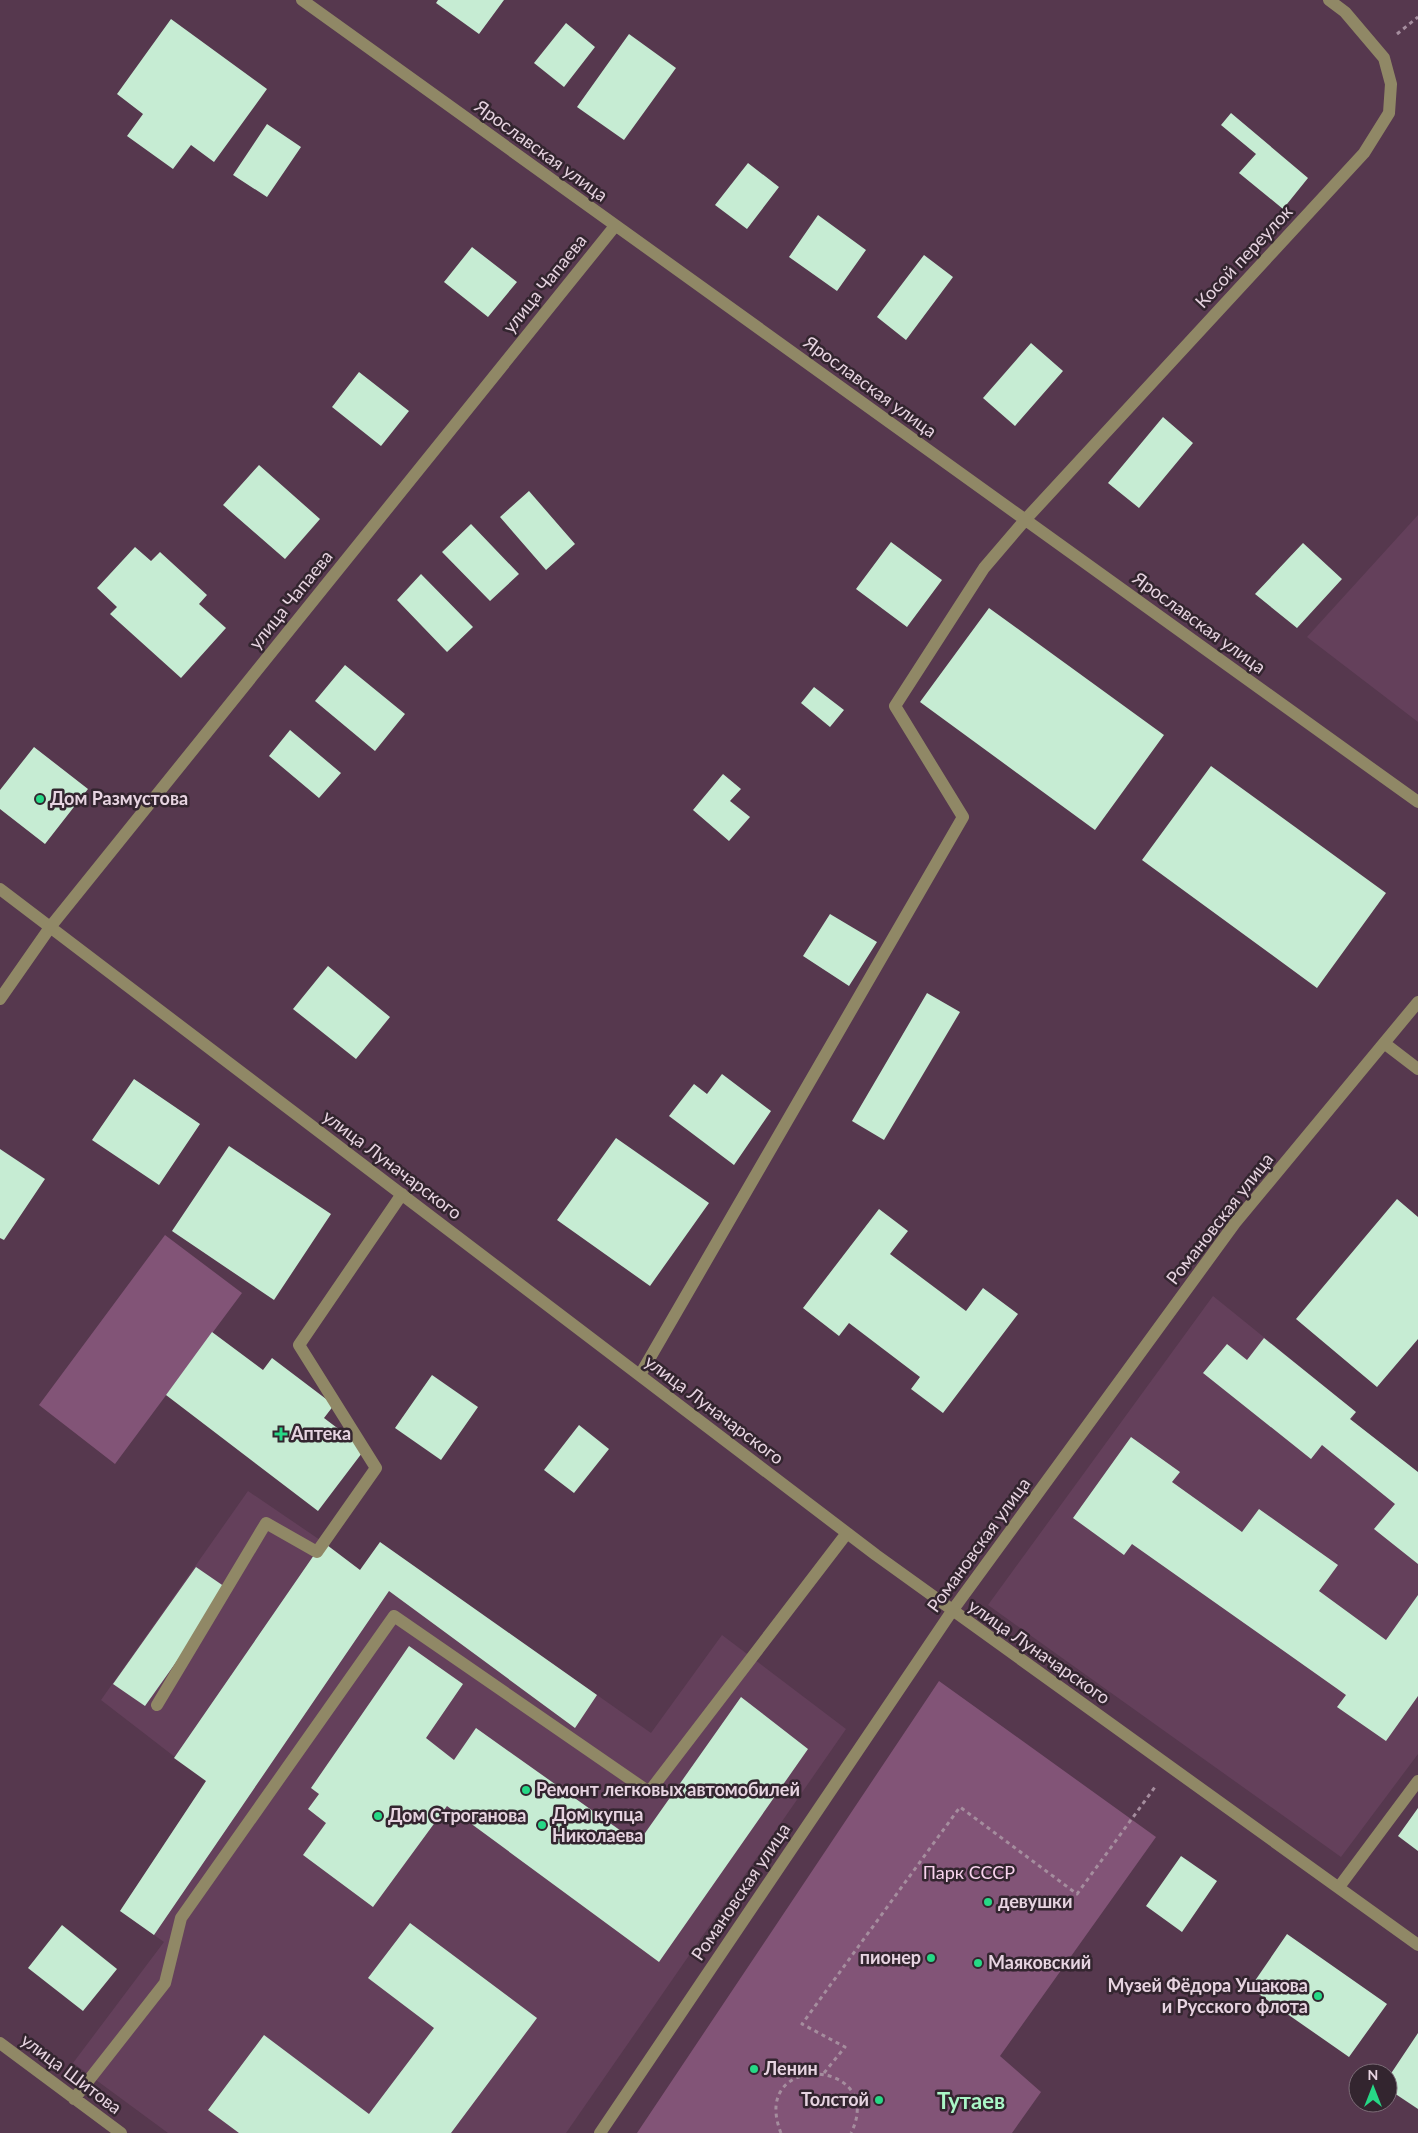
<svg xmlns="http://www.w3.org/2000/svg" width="1418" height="2133" font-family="Lato,sans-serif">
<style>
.built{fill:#64405b}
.green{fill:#825477}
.building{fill:#c6ecd3}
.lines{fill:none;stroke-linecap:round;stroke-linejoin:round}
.path{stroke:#a58d9e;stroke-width:3;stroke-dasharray:4 4;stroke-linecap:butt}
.minor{stroke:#908866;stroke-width:12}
.poi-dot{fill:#26d886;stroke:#33252f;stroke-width:2}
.labels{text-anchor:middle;stroke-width:5;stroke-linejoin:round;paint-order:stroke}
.street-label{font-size:18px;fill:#e7d4e1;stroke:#33252f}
.poi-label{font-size:18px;font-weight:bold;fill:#e7d4e1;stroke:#33252f;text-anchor:start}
.park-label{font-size:18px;fill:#f9d3ee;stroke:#33252f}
.district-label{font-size:22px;font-weight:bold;fill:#aaf7c7;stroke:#33252f}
</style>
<rect width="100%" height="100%" fill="#56384e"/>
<path class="built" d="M1418 515V722L1307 637Z
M1213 1296 1356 1412 1351 1420 1418 1472V1754L1341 1857 988 1605Z
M248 1491 323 1542 360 1570 380 1542 651 1733 722 1635 846 1729 566 2133H168L73 2063 164 1942 120 1911 206 1781 101 1700Z"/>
<path class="green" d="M165 1235 242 1293 115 1464 39 1405Z
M939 1681 1156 1837 1000 2056 1041 2092 1012 2133H637Z"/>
<path class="building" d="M438 0H504L479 34 436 3Z
M171 19 267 89 214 162 191 145 173 169 127 136 143 114 117 94Z
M566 23 595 47 564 87 534 63Z
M629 34 676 68 624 140 577 107Z
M1231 113 1308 178 1283 209 1239 173 1256 154 1221 125Z
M267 124 301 147 267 197 233 175Z
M748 163 779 187 747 229 715 205Z
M818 215 866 250 837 291 789 257Z
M472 247 517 282 488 317 444 282Z
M924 255 953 277 906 340 877 317Z
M1031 343 1063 371 1015 426 983 398Z
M359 372 409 411 381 446 332 407Z
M1163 417 1193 443 1139 508 1108 483Z
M259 465 320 519 285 559 223 505Z
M529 491 575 544 546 570 500 517Z
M471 524 519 574 490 601 442 552Z
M891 542 942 580 907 627 856 589Z
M1303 543 1342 579 1297 628 1255 594Z
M135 547 151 561 160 552 207 595 199 604 226 628 181 678 110 614 117 607 97 588Z
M421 574 473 627 447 652 397 600Z
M989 608 1164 735 1095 830 920 702Z
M345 665 405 714 375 751 315 701Z
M814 687 844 710 830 727 801 703Z
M290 730 341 773 319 798 269 756Z
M34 747 88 789 45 844 0 809V790Z
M1211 766 1386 893 1317 988 1142 860Z
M723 774 741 789 730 801 750 817 729 841 693 810Z
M830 914 877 942 849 986 803 956Z
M328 966 390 1017 356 1059 293 1009Z
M927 993 960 1012 884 1140 852 1121Z
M722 1074 771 1111 734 1165 669 1116 694 1084 707 1094Z
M134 1079 200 1124 159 1185 92 1140Z
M616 1138 709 1203 650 1286 557 1220Z
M229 1146 331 1214 274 1300 172 1231Z
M0 1149 45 1179 4 1240 0 1238Z
M1397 1199 1418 1217V1339L1377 1387 1296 1319Z
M879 1209 908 1231 890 1254 966 1311 983 1288 1018 1314 943 1413 911 1389 920 1377 849 1323 839 1336 803 1308Z
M212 1332 263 1370 272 1358 334 1405 324 1418 365 1449 318 1511 166 1395Z
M1264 1338 1356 1412 1350 1419 1418 1472V1564L1374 1529 1395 1504 1322 1445 1311 1459 1203 1373 1227 1344 1247 1360Z
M432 1375 478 1407 441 1460 395 1428Z
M579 1425 609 1449 574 1493 544 1470Z
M1131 1437 1180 1472 1172 1482 1242 1532 1259 1509 1338 1565 1319 1591 1386 1640 1418 1595V1696L1386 1741 1337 1707 1346 1695 1132 1544 1124 1555 1073 1518Z
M323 1542 360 1570 380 1542 597 1695 575 1728 389 1591 154 1935 120 1911 206 1781 174 1758Z
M196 1567 228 1589 145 1706 113 1684Z
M409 1646 463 1684 426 1738 454 1760 476 1728 638 1843 741 1697 808 1749 659 1962 447 1806 373 1907 303 1855 326 1823 308 1809 319 1794 311 1788Z
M1418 1808V1851L1398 1836Z
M1181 1856 1217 1881 1182 1932 1146 1906Z
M410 1923 537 2018 451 2133H239L208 2110 264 2035 369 2114 434 2028 368 1978Z
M62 1925 117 1969 83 2011 28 1968Z
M1287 1934 1387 2004 1349 2057 1250 1988Z
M1418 2033V2109L1388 2089V2078Z"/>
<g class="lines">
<path class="path" d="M1397 34 1418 17
M824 2073 845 2047 802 2024 960 1807 1077 1894 1155 1787
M781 2133C748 2050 888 2059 851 2133"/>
<path class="minor" d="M302 0 1418 802
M0 889 876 1555 1418 1945
M0 999 51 926 615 226
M1384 1043 1418 1069
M640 1375 963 817 895 706 984 568 1025 520 1364 153 1389 113 1391 84 1384 58 1345 12 1329 0
M157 1705 266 1523 317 1552 376 1468 299 1345 402 1194
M1339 1887 1418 1781
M0 2043 121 2133
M74 2099 165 1983 181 1918 394 1616 649 1792 847 1533
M600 2133 952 1611 1235 1223 1418 1002"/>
</g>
<g class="poi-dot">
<circle cx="40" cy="799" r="5"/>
<path d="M278.5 1426.5h5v5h5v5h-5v5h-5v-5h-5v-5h5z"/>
<circle cx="526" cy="1790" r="5"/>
<circle cx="378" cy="1816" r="5"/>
<circle cx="542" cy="1825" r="5"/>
<circle cx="988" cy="1902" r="5"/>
<circle cx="931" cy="1958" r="5"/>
<circle cx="978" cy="1963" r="5"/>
<circle cx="1318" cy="1996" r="5"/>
<circle cx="754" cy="2069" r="5"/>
<circle cx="879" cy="2100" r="5"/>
</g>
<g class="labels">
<g class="street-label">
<text transform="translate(541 151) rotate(36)" y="6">Ярославская улица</text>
<text transform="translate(1244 257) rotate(-47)" y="6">Косой переулок</text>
<text transform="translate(545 284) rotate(-51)" y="6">улица Чапаева</text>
<text transform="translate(870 387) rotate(36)" y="6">Ярославская улица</text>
<text transform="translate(291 600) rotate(-51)" y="6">улица Чапаева</text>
<text transform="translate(1199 623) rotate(36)" y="6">Ярославская улица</text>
<text transform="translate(392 1165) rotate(37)" y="6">улица Луначарского</text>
<text transform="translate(1220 1219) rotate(-52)" y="6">Романовская улица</text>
<text transform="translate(714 1410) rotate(37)" y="6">улица Луначарского</text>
<text transform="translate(979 1545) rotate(-54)" y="6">Романовская улица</text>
<text transform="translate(1039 1652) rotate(35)" y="6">улица Луначарского</text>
<text transform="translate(741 1892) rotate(-56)" y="6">Романовская улица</text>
<text transform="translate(71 2074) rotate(37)" y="6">улица Шитова</text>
</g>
<g class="poi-label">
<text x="50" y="805">Дом Размустова</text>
<text x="291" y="1440">Аптека</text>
<text x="536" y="1796">Ремонт легковых автомобилей</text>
<text x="552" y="1821">Дом купца<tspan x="552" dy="21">Николаева</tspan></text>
<text x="388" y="1822">Дом Строганова</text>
<text x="998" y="1908">девушки</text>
<text x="921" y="1964" text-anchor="end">пионер</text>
<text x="988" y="1969">Маяковский</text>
<text x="1308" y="1992" text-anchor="end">Музей Фёдора Ушакова<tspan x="1308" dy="21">и Русского флота</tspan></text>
<text x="764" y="2075">Ленин</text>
<text x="869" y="2106" text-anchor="end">Толстой</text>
</g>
<g class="park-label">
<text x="969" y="1879">Парк СССР</text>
</g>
<g class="district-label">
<text x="971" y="2109">Тутаев</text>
</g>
</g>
<g transform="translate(1373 2088)"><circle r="24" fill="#33252f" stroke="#7b6b76"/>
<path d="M0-4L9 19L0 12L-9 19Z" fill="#26d886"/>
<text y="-8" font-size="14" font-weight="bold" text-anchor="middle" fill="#e7d4e1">N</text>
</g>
</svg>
